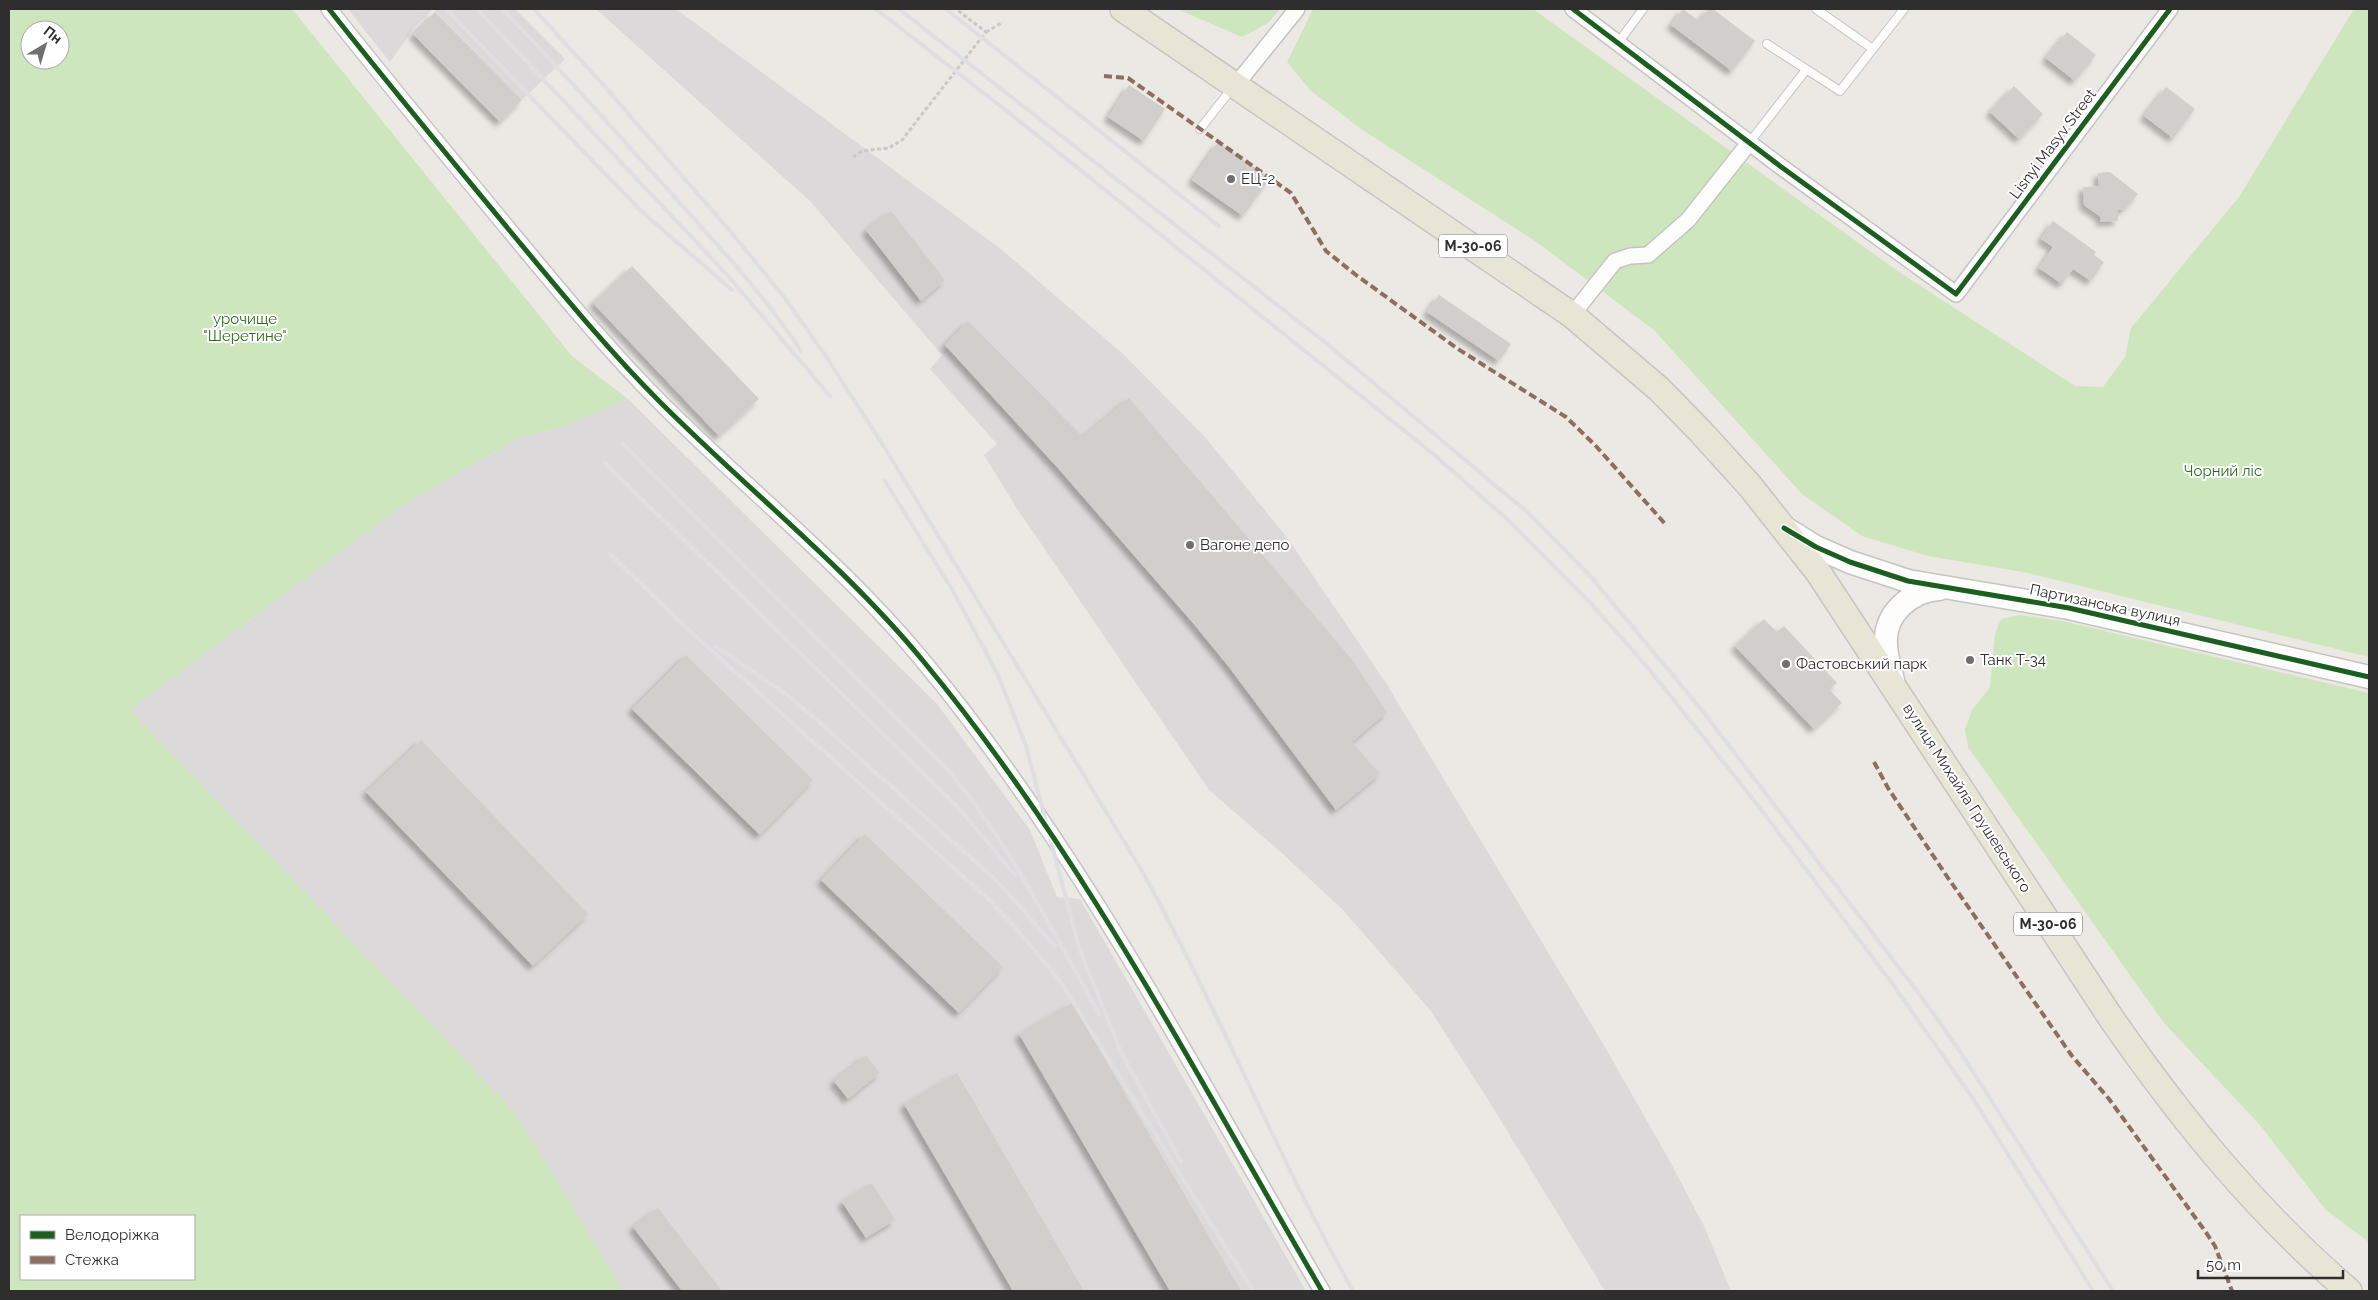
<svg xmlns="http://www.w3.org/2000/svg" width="2378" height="1300" font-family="Raleway,sans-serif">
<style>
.industrial{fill:#dcd9db}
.green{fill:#cee6be;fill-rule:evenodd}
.building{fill:#d1cecb;filter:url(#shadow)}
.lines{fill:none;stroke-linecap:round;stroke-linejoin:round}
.lane-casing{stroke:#c5c4c5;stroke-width:10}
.street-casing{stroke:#c5c4c5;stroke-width:18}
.secondary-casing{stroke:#c5c4c5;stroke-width:25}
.primary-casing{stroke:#c6c5c4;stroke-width:28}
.path{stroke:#c9c9c8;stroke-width:3;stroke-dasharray:4 2.5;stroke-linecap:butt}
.lane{stroke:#fcfcfb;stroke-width:8}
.street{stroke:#fcfcfb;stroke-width:15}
.secondary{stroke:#fcfcfb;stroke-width:22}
.primary{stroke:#e8e4d6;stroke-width:25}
.rail{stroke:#dfdfe1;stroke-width:4}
.quiet{stroke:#8d6e63;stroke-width:4;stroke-dasharray:8 4;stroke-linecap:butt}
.cycleway-casing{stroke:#fff;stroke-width:8}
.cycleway{stroke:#1b5e20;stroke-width:5}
.poi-dot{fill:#706f6e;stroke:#fff;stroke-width:2}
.labels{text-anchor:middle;stroke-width:4;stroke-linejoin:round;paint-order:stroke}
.shield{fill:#fff;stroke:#6d6d6d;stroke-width:1}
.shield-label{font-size:14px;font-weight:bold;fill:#2e2e2e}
.street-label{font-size:15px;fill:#2e2e2e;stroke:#fff}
.poi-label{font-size:15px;fill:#2e2e2e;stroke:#fff;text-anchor:start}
.park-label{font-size:15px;fill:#2c6e1b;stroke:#fff}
</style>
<defs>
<filter id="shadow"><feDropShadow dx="-4.5" dy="4.5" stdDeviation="2.5" flood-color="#0004"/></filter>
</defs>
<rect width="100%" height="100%" fill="#ece8e4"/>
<path class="industrial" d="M348 9H515L565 59 522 100 433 9 414 28 390 62Z
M596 9H676L1002 250 1122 353 1205 437 1286 536 1386 683 1605 1047 1667 1156 1704 1226 1731 1291H1605L1484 1093 1430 1010 1343 910 1284 855 1209 790 1016 507 984 455 997 444 930 369 942 355 810 201Z
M628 399 937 704 1030 830 1057 897 1080 899 1306 1291H618L621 1289 130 710 405 504 522 436 554 430Z"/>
<path class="green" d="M9 9H292L572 356 628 399 554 430 522 436 405 504 130 710 515 1112 622 1289 618 1291H9ZM30 30H60V60H30ZM194 1216V1279H21V1216Z
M1177 9H1280L1268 23 1242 37Z
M1313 9H1533L1899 272 2075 386 2103 387 2125 357 2131 328 2239 197 2354 9H2369V657L2028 573 1928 556 1862 536 1802 494 1654 330 1535 241 1364 131 1311 91 1287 62Z
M2019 615 2062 621 2369 693V1242L2326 1210 2260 1125 2164 1023 1968 747 1965 729 1972 710 1990 687 1995 634 2001 619Z"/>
<path class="building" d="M1683 9 1699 21 1708 9H1713L1755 41 1732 71 1671 25Z
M435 12 522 100 500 122 413 34Z
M2067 32 2096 55 2075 81 2046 58Z
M1129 85 1165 109 1144 141 1108 117Z
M2014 86 2043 114 2019 139 1990 112Z
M2166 87 2195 109 2173 138 2144 116Z
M1218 142 1270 178 1243 216 1192 180Z
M2110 172 2138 194 2125 209 2118 210V221L2100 222 2101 217 2084 205 2083 187 2099 186 2098 173Z
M891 211 945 280 921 301 866 230Z
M2053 221 2096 252 2094 255 2104 262 2091 281 2073 269 2062 284 2039 268 2053 247 2041 239Z
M632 266 759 399 719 436 593 303Z
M1439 295 1511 344 1499 361 1427 312Z
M968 321 1083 437 1129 398 1354 662 1387 712 1352 742 1380 774 1336 810 1229 667 1193 623 1057 467 945 345Z
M1764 619 1777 632 1784 626 1837 683 1829 689 1842 703 1814 729 1735 646Z
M686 655 813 780 760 835 632 709Z
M421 740 588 914 533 966 366 792Z
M865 834 1003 967 959 1013 821 880Z
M1072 1003 1241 1291H1170L1019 1034Z
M866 1055 880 1073 848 1099 834 1081Z
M957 1073 1084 1291H1013L904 1104Z
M872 1183 895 1220 866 1238 842 1202Z
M658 1208 722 1291H682L633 1227Z"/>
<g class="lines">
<defs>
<path id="lane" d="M1816 9 1873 49
M1618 43 1643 9
M1767 44 1840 91 1904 9
M1200 129 1233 87
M1749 143 1806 70"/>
<path id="street" d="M329 9C388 84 449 157 510 231 559 290 607 349 661 403 748 490 846 567 924 662 1083 854 1197 1077 1322 1291
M1573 9 1780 166 1956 294 2170 9
M1235 86 1297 9
M1572 315 1615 261 1630 256 1648 255 1688 220 1749 143"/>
<path id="secondary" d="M1787 529 1816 547 1850 562 1908 581 2069 608 2369 677
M1894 686C1892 672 1886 658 1886 644 1884 613 1911 591 1939 589"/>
<path id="primary" d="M1123 9 1572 315 1659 389 1701 432 1750 486 1818 572 2111 1018C2182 1120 2254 1209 2349 1291"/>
</defs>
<use href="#lane" class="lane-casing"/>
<use href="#street" class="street-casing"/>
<use href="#secondary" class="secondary-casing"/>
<use href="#primary" class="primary-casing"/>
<path class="path" d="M986 32 1003 22
M853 157 862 151 889 148 902 140 986 32 956 9"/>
<use href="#lane" class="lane"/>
<use href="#street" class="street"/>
<use href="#secondary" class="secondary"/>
<use href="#primary" class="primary"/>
<path class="rail" d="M446 9 640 210 732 290
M477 9 730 278 830 396
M502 9C557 64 608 124 661 182 709 236 761 290 801 351
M534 9 606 88 736 238 784 297 823 352 883 445 1142 871C1218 1008 1276 1154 1353 1291
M876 9 1008 112 1432 453 1507 519 1596 609 1649 669 1753 799 1894 986 1974 1100 2093 1291
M899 9 1326 343 1527 512 1591 577 1701 709 1923 999 1959 1050 2113 1291
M946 9 1219 226
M622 443 950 772C1011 846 1052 932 1100 1015
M605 463 957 806 1015 875
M885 481 953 591 998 675 1026 746 1079 948 1121 1052 1181 1162
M609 553 681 623 985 896 1015 927 1060 981 1236 1264
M715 646 786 694 809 713 998 882 1055 946
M1234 1259 1253 1291"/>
<path class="quiet" d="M1104 76 1128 78 1291 193 1326 251 1356 275 1458 349 1566 417 1595 445 1667 526
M1874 762 1888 788 1946 875 2072 1056 2109 1099 2205 1231 2215 1246 2232 1291"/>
<defs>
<path id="cycleway" d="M329 9C388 84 449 157 510 231 559 290 607 349 661 403 748 490 846 567 924 662 1083 854 1197 1077 1322 1291
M1573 9 1780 166 1956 294 2170 9
M1784 528 1816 547 1850 562 1908 581 2069 608 2369 677"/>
</defs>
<use href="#cycleway" class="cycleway-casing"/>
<use href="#cycleway" class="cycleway"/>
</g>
<g class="poi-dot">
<circle cx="1231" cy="179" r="5"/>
<circle cx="1190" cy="545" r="5"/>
<circle cx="1970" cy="660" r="5"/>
<circle cx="1786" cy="664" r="5"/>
</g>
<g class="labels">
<g class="shield">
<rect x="1439" y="234.5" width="68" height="23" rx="4"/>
<rect x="2014" y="912.5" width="68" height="23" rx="4"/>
</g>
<g class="shield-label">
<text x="1473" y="251">М-30-06</text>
<text x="2048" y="929">М-30-06</text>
</g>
<g class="street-label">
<text transform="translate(2053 144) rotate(-53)" y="5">Lisnyi Masyv Street</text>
<text transform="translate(2105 605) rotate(12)" y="5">Партизанська вулиця</text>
<text transform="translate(1967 798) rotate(57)" y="5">вулиця Михайла Грушевського</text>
</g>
<g class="poi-label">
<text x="1241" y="184">ЕЦ-2</text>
<text x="1200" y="550">Вагоне депо</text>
<text x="1980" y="665">Танк Т-34</text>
<text x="1796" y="669">Фастовський парк</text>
</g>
<g class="park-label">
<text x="245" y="324">урочище<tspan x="245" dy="17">"Шеретине"</tspan></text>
<text x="2223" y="476">Чорний ліс</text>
</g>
</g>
<rect width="2378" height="1300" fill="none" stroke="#2e2e2e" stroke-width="20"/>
<rect x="20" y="1215" width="175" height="65" fill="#ffffff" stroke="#ababab"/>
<rect x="30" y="1231" width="25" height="8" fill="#1b5e20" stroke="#ababab"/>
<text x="65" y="1240" font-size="15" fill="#2e2e2e">Велодоріжка</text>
<rect x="30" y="1256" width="25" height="8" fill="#8d6e63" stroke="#ababab"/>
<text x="65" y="1265" font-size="15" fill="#2e2e2e">Стежка</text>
<g transform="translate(45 45) rotate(38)"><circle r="24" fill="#ffffff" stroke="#ababab"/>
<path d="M0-4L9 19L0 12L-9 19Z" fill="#706f6e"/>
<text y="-8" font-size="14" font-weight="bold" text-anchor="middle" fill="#2e2e2e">Пн</text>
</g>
<path d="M2198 1270v8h145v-8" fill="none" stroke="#2e2e2e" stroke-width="2.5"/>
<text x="2206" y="1270" font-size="15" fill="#2e2e2e" stroke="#ffffff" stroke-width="4" paint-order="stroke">50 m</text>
</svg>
